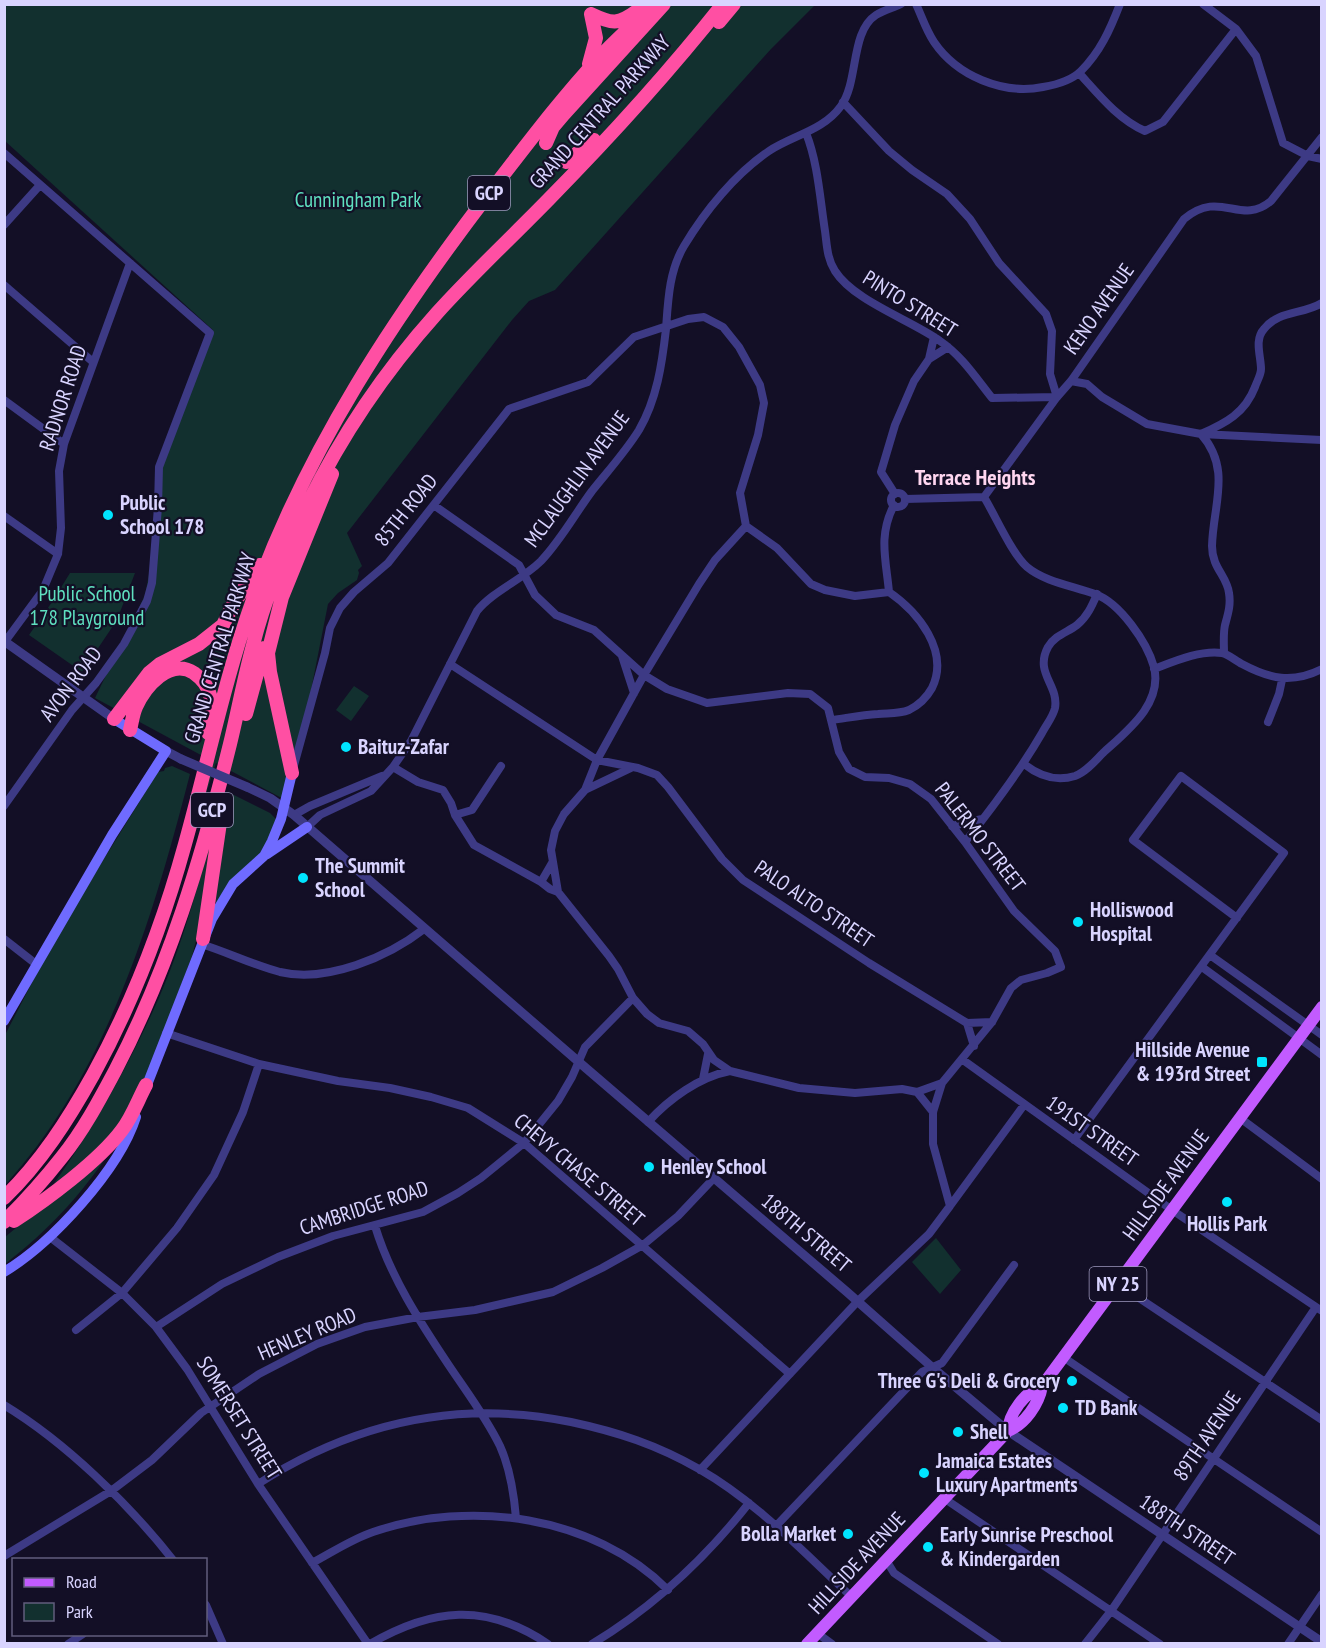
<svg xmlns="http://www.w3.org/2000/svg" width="1326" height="1648" font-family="'PT Sans Narrow',sans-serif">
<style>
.green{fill:#12302f}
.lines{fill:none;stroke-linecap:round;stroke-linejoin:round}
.minor{stroke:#3d3a85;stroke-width:8}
.tertiary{stroke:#3d3a85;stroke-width:9}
.secondary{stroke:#6f6bff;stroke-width:10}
.primary{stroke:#c25bff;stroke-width:12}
.motorway{stroke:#ff4fa3;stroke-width:14}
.tertiary-bridge{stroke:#3d3a85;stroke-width:9}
.poi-dot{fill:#00e5ff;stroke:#130f26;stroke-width:2}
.labels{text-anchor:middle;stroke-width:4.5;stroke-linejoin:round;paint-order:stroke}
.shield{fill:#130f26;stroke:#9e99be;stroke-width:1.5}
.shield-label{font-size:20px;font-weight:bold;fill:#d9d4ff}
.street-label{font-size:21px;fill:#d9d4ff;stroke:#130f26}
.park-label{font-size:21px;fill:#5fe0c0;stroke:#130f26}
.poi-label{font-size:21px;font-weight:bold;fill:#d9d4ff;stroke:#130f26;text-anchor:start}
.neighbourhood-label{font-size:22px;font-weight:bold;fill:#ffd6f0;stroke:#130f26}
</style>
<rect width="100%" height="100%" fill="#130f26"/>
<path class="green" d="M5 5H815L771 49 555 290 529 301 512 320 347 533 362 566 358 570 359 573 357 580 338 593 328 604 289 802 216 763 201 809 212 761 95 698 145 595 154 548 159 463 207 349 213 330 5 141Z
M70 573H135L117 620 82 672 29 635 52 602Z
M354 686 369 696 351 721 336 710Z
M172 766 190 774C153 918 107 1073 5 1185V1035L56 936 158 772 164 771 165 768Z
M228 792 270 813 277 820 263 852 250 862 217 902H212Z
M218 807 200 926 192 956 142 1089 128 1114 95 1153 53 1185C92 1130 125 1072 153 1011 183 947 201 876 218 807Z
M112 1149C81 1195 49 1230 5 1264V1237Z
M936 1238 961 1270 940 1294 912 1262Z"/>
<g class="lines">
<path class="minor" d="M916 4C922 17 926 30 934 42 957 76 1003 95 1043 87 1055 85 1072 80 1081 71 1100 52 1110 30 1120 4
M1203 4 1236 29 1256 56 1283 143 1308 156 1322 159
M1079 73C1099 95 1118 119 1145 131L1163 122 1236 29
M806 133C818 163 820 199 825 231 827 245 827 259 835 271 854 301 911 320 940 341 962 356 976 378 992 398L1057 397 1050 374 1052 331 1046 314 999 263 970 219 947 194 912 170 889 151 843 102
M4 153 210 333 159 467 158 507 152 583 147 601 124 644 96 683 72 710 4 806
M4 225 40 185
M4 285 93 362
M929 359 948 347
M1071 381 1087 384 1102 397 1147 424 1201 434 1322 440
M4 400 64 444
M891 500a7 7 0 1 1 14 0a7 7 0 1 1-14 0Z
M895 494 881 472 895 425 914 381 929 359 934 337
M984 497C995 515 1012 554 1027 567 1045 582 1073 586 1095 594 1120 603 1147 642 1154 667 1163 704 1127 731 1103 753 1095 761 1086 772 1075 776 1056 782 1039 776 1024 764
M905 499 984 497 1057 397 1071 381 1184 219C1221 188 1240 227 1271 201L1322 137
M435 506 519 565 535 595 556 615 594 630 644 675 667 689 707 703 788 693 810 694 828 708 839 752 849 769 865 777 889 778 910 784 931 799 965 842 1014 911 1055 951 1061 967 1047 973 1021 980 1011 988 992 1022 942 1083 933 1112V1144L950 1206 929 1234 858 1301 700 1470
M4 516 58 554
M889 592C886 559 878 536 894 505
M4 643 43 590 58 554 61 528 59 471 64 444 130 263
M1224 653C1224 645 1223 634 1225 625 1228 614 1231 605 1229 593 1227 576 1212 568 1212 546 1213 505 1232 469 1201 434 1226 423 1245 413 1255 387 1257 381 1261 375 1261 369 1261 356 1254 340 1264 329 1279 310 1302 315 1322 303
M622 656 634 693
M450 664 597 760 638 768 657 775 668 787 722 859 743 880 869 963 967 1023 992 1022
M1154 669C1175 661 1200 650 1222 653 1228 654 1236 661 1242 664 1270 679 1292 684 1322 669
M832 720C847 718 862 715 878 714 889 713 899 714 909 710 919 705 927 697 932 688 950 651 918 612 889 592
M1268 722 1279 694 1282 680
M393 767 418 782 443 790 451 803 455 815 474 845 541 882 550 889 558 892 609 956 618 969 633 998 647 1014 659 1023 688 1031 703 1044 714 1060 730 1071 799 1088 855 1093 902 1089 917 1092 942 1083
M293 769 325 653 330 628 340 608 354 592 388 563 509 409 588 382 634 337 688 319 704 317 723 327 739 347 760 385 764 403 758 435 740 493 746 526 777 548 811 584 825 590 855 596 889 592
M585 790 631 768
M294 815 310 806 382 776
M455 815 472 810 501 766
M952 826 982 819
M307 827 320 815 371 791 393 767 411 741 477 611C493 591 522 580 541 561 561 540 575 514 592 491 608 471 626 451 639 430 657 399 662 364 666 329 668 301 669 271 684 246 705 211 735 174 769 151 793 135 823 131 841 106 859 81 850 32 876 15 884 10 893 8 901 4
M965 842C993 807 1020 771 1042 733 1046 725 1053 717 1055 708 1059 685 1034 673 1048 647 1055 635 1068 632 1077 625 1087 617 1092 606 1097 594
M541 882 552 863
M558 892 551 850 555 831 564 814 585 790 597 760 644 675 699 584 715 560 746 526
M4 939 36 964
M201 944C227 952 253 965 280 972 327 983 388 957 424 929
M1210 955 1322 1035
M1202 967 1322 1055
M967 1023 974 1046
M166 1033 259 1064 338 1081 390 1088 431 1097 468 1108 524 1143 790 1374
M963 1060 1172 1210 1322 1311
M703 1079 708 1054
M917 1092 933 1112
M1240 1118 1322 1179
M648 1122C669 1099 699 1077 730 1071
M1074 1140 1284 853 1181 776 1133 840 1237 918
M950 1206 1024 1105
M375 1226C390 1276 420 1322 448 1364 466 1391 486 1417 500 1446 510 1468 514 1494 516 1518
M50 1237 122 1293 156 1327 187 1369 258 1484 368 1644
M1118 1284 1322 1420
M156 1327 222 1284 278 1257 333 1236 423 1212 458 1193 481 1178 524 1143 558 1101 572 1077 585 1047 633 998
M76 1330 122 1293 177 1228 214 1175 243 1112 259 1064
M1063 1357 1322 1532
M4 1405C65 1442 129 1504 173 1560
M258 1484C355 1422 458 1399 571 1422 618 1432 657 1445 699 1469 757 1502 803 1552 852 1597
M945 1499 1160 1644
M777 1525 922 1372 942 1363 1014 1265
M4 1556 111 1491 152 1460 201 1413 259 1374 317 1344 365 1327 418 1317 475 1310 553 1292 602 1268 643 1245 678 1216 714 1178
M886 1560 894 1573 998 1644
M312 1563C331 1553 352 1539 373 1532 470 1499 593 1515 668 1590
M206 1605 223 1644
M817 1633 832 1644
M68 1644 83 1634
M370 1644C432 1608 486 1602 548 1644
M592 1644C653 1607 705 1559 749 1503
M1085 1644 1111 1611 1316 1307
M1288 1644 1322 1594"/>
<path class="tertiary" d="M4 641 114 719
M166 751 181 759
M247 787 270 798 294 815 587 1069 847 1292 933 1368 1008 1431 1322 1642"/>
<path class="secondary" d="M267 854 307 827
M4 1021 112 835 166 751 114 719
M145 1090 212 919 233 884 264 856 272 841 281 819 292 773
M4 1272C52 1243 119 1170 136 1117"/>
<path class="primary" d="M1008 1431C1009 1413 1025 1392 1042 1386
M807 1644 1008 1431C1025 1424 1039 1404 1042 1386L1322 1007"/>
<path class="motorway" d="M591 14C612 24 618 25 637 11
M719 22 734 4
M589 64 596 38 591 14
M546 143 553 127 564 114 664 4
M566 162 594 140
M246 714 264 648
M114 719 149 673 160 664 199 644 223 625 234 603 260 565
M130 730C132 722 133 713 136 707 145 687 170 657 194 673 201 678 208 686 210 695 213 707 209 721 208 733
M292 773 270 672 268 653 282 597 332 474
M203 939 223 802
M4 1198C41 1162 68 1120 93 1075 133 1002 163 924 185 844 208 762 225 677 254 597 307 449 395 316 490 192 525 147 560 100 599 58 616 39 636 23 653 4
M14 1221C46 1200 99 1161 122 1130 132 1117 138 1100 146 1085
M4 1222C25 1201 44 1180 62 1157 83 1131 99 1101 115 1071 169 968 202 857 230 744 238 711 244 678 253 645 265 597 286 548 308 504 342 434 386 370 437 313 473 273 512 237 549 199 610 137 669 72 723 4"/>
<path class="tertiary-bridge" d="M181 759 247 787"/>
</g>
<g class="poi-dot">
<circle cx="108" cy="515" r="6"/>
<circle cx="346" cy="747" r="6"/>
<circle cx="303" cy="878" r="6"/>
<circle cx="1078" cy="922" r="6"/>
<rect x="1256" y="1056" width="12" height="12" rx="3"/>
<circle cx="649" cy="1167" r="6"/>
<circle cx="1227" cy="1202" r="6"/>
<circle cx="1072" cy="1381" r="6"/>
<circle cx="1063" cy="1408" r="6"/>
<circle cx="958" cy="1432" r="6"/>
<circle cx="924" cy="1473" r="6"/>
<circle cx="848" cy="1534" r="6"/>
<circle cx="928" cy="1547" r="6"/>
</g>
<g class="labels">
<g class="shield">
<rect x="468" y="176" width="42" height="34" rx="4.5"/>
<rect x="191" y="793" width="42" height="34" rx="4.5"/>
<rect x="1089.5" y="1267" width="57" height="34" rx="4.5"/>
</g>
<g class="shield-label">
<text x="489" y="200">GCP</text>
<text x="212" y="817">GCP</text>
<text x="1118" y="1291">NY 25</text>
</g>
<g class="street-label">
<text transform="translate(600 112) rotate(-48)" y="7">GRAND CENTRAL PARKWAY</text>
<text transform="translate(910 304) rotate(32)" y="7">PINTO STREET</text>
<text transform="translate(1099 309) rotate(-55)" y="7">KENO AVENUE</text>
<text transform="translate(63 398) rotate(-72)" y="7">RADNOR ROAD</text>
<text transform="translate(577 479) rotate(-54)" y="7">MCLAUGHLIN AVENUE</text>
<text transform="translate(406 510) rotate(-51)" y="7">85TH ROAD</text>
<text transform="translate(220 648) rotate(-73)" y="7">GRAND CENTRAL PARKWAY</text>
<text transform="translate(71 684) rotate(-53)" y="7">AVON ROAD</text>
<text transform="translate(980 837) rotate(52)" y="7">PALERMO STREET</text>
<text transform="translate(814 904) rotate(34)" y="7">PALO ALTO STREET</text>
<text transform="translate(1092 1131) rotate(35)" y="7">191ST STREET</text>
<text transform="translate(579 1170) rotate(40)" y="7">CHEVY CHASE STREET</text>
<text transform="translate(1166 1185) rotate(-54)" y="7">HILLSIDE AVENUE</text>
<text transform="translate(364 1208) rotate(-18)" y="7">CAMBRIDGE ROAD</text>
<text transform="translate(806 1233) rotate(40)" y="7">188TH STREET</text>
<text transform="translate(307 1334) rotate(-23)" y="7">HENLEY ROAD</text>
<text transform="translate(239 1418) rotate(58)" y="7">SOMERSET STREET</text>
<text transform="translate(1207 1436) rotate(-56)" y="7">89TH AVENUE</text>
<text transform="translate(1187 1530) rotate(34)" y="7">188TH STREET</text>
<text transform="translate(857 1563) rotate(-47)" y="7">HILLSIDE AVENUE</text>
</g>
<g class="park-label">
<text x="358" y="207">Cunningham Park</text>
<text x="87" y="601">Public School<tspan x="87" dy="24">178 Playground</tspan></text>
</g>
<g class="poi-label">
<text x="120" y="510">Public<tspan x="120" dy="24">School 178</tspan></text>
<text x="358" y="754">Baituz-Zafar</text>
<text x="315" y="873">The Summit<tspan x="315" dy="24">School</tspan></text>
<text x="1090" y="917">Holliswood<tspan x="1090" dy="24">Hospital</tspan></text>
<text x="1250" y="1057" text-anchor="end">Hillside Avenue<tspan x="1250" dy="24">&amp; 193rd Street</tspan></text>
<text x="661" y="1174">Henley School</text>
<text x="1227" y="1231" text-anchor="middle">Hollis Park</text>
<text x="1060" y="1388" text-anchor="end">Three G's Deli &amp; Grocery</text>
<text x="1075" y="1415">TD Bank</text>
<text x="970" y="1439">Shell</text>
<text x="936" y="1468">Jamaica Estates<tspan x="936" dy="24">Luxury Apartments</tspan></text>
<text x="836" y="1541" text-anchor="end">Bolla Market</text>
<text x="940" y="1542">Early Sunrise Preschool<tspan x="940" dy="24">&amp; Kindergarden</tspan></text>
</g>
<g class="neighbourhood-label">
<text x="975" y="485">Terrace Heights</text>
</g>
</g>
<rect width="1326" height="1648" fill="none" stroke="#d9d4ff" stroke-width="12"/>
<rect x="12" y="1558" width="195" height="78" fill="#130f26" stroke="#625e7d" stroke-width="1.5"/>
<rect x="24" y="1578" width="30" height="9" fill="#c25bff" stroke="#625e7d" stroke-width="1.5"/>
<text x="66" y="1588" font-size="18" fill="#d9d4ff">Road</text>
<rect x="24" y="1603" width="30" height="18" fill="#12302f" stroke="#625e7d" stroke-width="1.5"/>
<text x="66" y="1618" font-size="18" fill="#d9d4ff">Park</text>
</svg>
